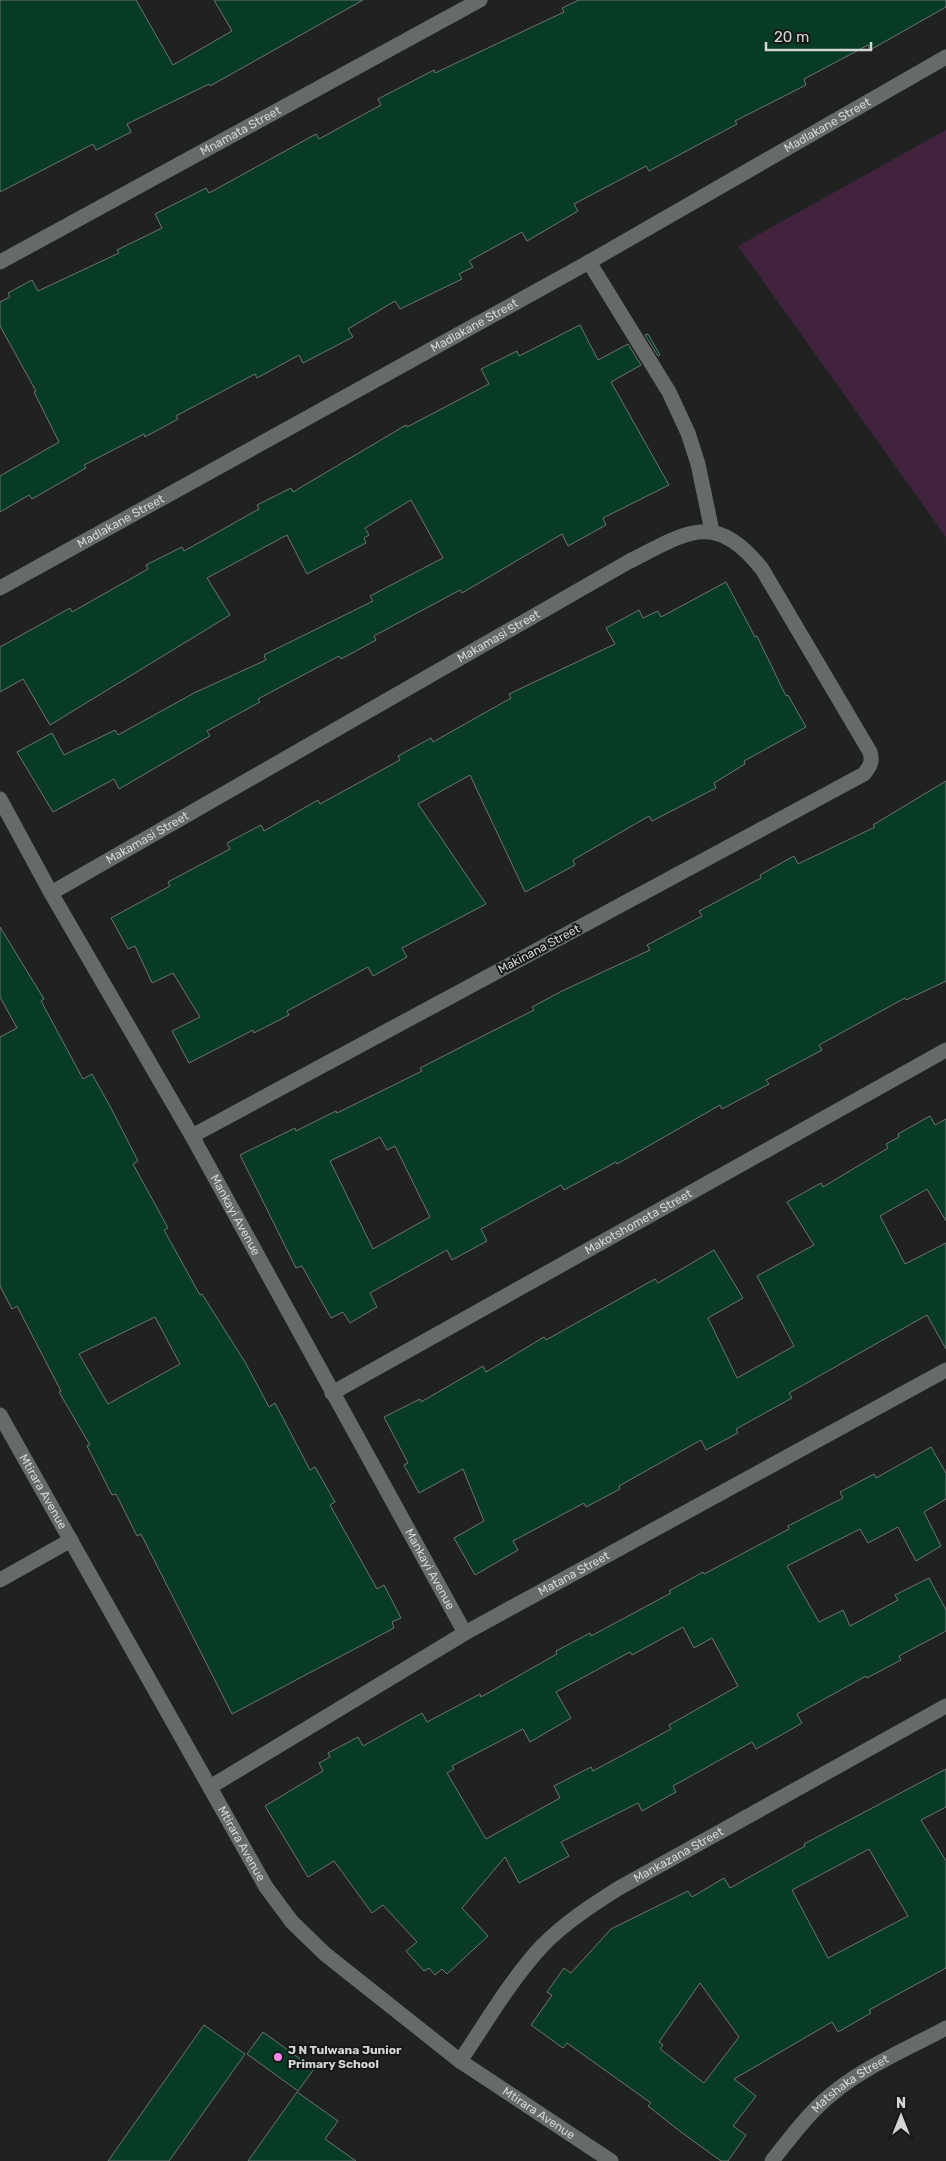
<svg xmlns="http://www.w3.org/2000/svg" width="946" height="2161" font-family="Rubik,sans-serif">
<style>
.green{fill:#42233e}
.building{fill:#073b26;stroke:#6f7471;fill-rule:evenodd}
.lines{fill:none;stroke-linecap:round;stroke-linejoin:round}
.minor{stroke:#666a68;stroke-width:15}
.poi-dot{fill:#f888eb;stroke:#161917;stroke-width:2}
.labels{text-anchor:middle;stroke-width:4;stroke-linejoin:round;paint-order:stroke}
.street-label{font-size:12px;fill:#d4d6d5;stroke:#161917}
.poi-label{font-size:12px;font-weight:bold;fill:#d4d6d5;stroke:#161917;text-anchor:start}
</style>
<rect width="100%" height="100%" fill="#1f2220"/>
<path class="green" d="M946 130V537L738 246Z"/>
<path class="building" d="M0 0H136L173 65 232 31 214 0H363L210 86 209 84 127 124 131 132 96 150 93 144 0 192Z
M579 0H946V7L870 50 868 45 804 79 806 85 735 121 737 124 649 171 646 166 574 204 578 211 527 241 522 232 469 261 473 267 459 274 462 279 400 309 395 301 348 329 353 337 303 363 299 355 257 378 255 374 176 416 178 419 145 437 144 434 84 465 86 468 32 499 29 495 0 512V476L59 442 34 392 36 391 0 326V302L10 297 8 293 32 280 38 291 119 253 117 250 162 228 155 214 206 188 209 193 316 134 319 139 381 105 378 99 434 70 435 73 564 12 562 8Z
M580 325 598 360 628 344 641 365 611 382 669 485 603 518 606 525 568 546 562 534 462 593 460 590 374 636 376 640 341 659 339 656 258 699 260 702 207 731 210 736 119 789 114 779 53 812 17 752 52 733 64 755 115 730 118 735 194 693 266 660 264 655 373 601 370 596 443 558 411 500 365 528 369 535 364 538 366 543 307 574 287 535 207 578 230 615 50 725 23 679 0 692V647L70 608 72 612 148 569 146 565 182 547 184 551 259 509 257 505 291 488 293 492 406 425 407 427 489 384 481 369 517 351 519 356Z
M648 334 660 355 658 356 645 335Z
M726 582 755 637 757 636 786 696 788 695 806 727 744 761 745 764 714 783 716 788 652 821 649 816 573 860 575 865 525 892 470 775 418 804 486 904 402 948 407 957 373 976 368 967 287 1011 289 1015 254 1033 253 1030 189 1063 172 1031 200 1017 173 973 152 983 135 946 128 949 111 918 170 886 168 882 230 849 227 843 261 825 264 831 318 800 320 804 400 760 398 756 431 738 433 742 511 698 509 694 615 644 606 628 639 610 643 618 658 611 661 617Z
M946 781V981L906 1000 905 998 819 1045 822 1050 766 1080 769 1084 722 1109 720 1105 617 1164 616 1162 564 1190 561 1185 481 1229 487 1241 452 1260 447 1250 370 1293 377 1307 350 1323 343 1312 331 1318 302 1266 296 1268 240 1155 295 1128 296 1131 336 1111 337 1113 422 1071 420 1068 534 1010 532 1007 562 991 650 950 647 945 702 916 699 911 761 878 760 875 794 856 798 864 875 827 873 825ZM380 1137 387 1150 395 1146 430 1217 373 1249 330 1161Z
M0 927 44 999 41 1001 83 1079 92 1074 111 1108 138 1161 133 1164 168 1228 164 1230 200 1295 202 1294 245 1362 269 1407 275 1403 310 1470 315 1467 335 1502 330 1505 377 1589 384 1585 401 1618 392 1622 394 1628 232 1714 141 1534 137 1536 116 1494 112 1495 87 1446 90 1445 59 1392 61 1391 17 1306 12 1309 0 1286V1037L17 1028 0 997ZM155 1317 180 1364 108 1404 79 1354Z
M930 1116 935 1125 946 1119V1221L927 1189 880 1216 905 1264 946 1243V1349L927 1315 789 1393 792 1398 736 1429 738 1433 706 1450 701 1440 619 1486 620 1489 586 1507 584 1503 513 1541 518 1550 475 1575 454 1538 484 1521 463 1469 419 1493 404 1465 408 1463 384 1417 420 1399 421 1402 483 1366 486 1372 544 1337 546 1340 655 1279 658 1283 714 1250 743 1298 708 1318 737 1378 794 1346 757 1276 814 1245 787 1202 821 1183 823 1187 888 1148 886 1144 899 1137 898 1134Z
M931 1447 946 1473V1499L924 1512 941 1546 916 1561 898 1527 868 1543 860 1529 787 1566 819 1622 843 1610 850 1626 898 1600 895 1595 929 1578 946 1610V1631L899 1656 901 1660 867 1678 866 1676 797 1714 802 1723 783 1734 756 1749 752 1742 673 1786 676 1792 642 1811 638 1803 561 1842 569 1856 519 1883 505 1857 462 1908 488 1936 447 1974 442 1969 435 1975 429 1968 424 1971 406 1951 417 1942 383 1905 372 1913 334 1861 308 1877 265 1806 323 1771 319 1763 330 1757 328 1753 358 1737 363 1746 422 1713 427 1722 480 1694 481 1697 557 1654 556 1651 590 1633 591 1636 671 1593 669 1591 703 1572 704 1574 789 1529 788 1526 843 1498 840 1492 874 1474 876 1478ZM683 1627 694 1648 712 1638 738 1686 669 1725 671 1729 593 1771 591 1767 554 1786 560 1798 486 1839 447 1773 454 1769 452 1766 523 1729 530 1742 571 1718 556 1692 630 1652 632 1655Z
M946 1769V1807L921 1820 946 1861V1968L869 2010 871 2013 838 2032 832 2022 734 2079 756 2096 733 2126 746 2135 728 2161H721L681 2132 648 2106 651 2103 567 2043 563 2048 531 2025 552 1995 547 1992 564 1968 571 1973 611 1929 688 1891 692 1897 724 1878 730 1888 805 1846 804 1844ZM869 1849 908 1916 828 1958 792 1890ZM700 1983 739 2037 704 2083 660 2049 663 2045 659 2042Z
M204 2025 245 2054 169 2161H108Z
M263 2032 314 2069 298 2091 247 2054Z
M297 2092 338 2121 325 2139 356 2161H248Z"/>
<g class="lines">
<g class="minor">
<path id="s1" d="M0 262 480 0"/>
<path d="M589 262 669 392 688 433 698 464 712 531"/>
<path id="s2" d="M0 588 589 262 946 57"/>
<path id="s3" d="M0 799 51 893 192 1136 465 1633"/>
<path id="s4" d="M51 893 628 562C686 533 714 509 762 569L870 752C873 762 870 766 864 774L192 1136"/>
<path id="s5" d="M332 1393 946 1050"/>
<path id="s6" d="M0 1415 266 1887 292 1922 325 1954 460 2061 611 2161"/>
<path d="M0 1580 71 1540"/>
<path id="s7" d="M210 1787 465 1633 946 1370"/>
<path id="s8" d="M460 2061C486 2023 511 1979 543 1945 566 1922 592 1905 619 1888L946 1706"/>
<path id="s9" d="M772 2161C791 2137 809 2112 833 2093 866 2066 909 2048 946 2028"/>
</g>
</g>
<circle class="poi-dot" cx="278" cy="2057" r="5"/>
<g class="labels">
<g class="street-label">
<text dy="4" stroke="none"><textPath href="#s2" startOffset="948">Madlakane Street</textPath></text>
<text dy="4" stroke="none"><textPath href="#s1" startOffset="274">Mnamata Street</textPath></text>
<text dy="4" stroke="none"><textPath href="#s2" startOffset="542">Madlakane Street</textPath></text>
<text dy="4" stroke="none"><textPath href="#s2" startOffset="138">Madlakane Street</textPath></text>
<text dy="4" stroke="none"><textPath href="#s4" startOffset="516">Makamasi Street</textPath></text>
<text dy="4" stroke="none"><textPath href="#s4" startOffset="111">Makamasi Street</textPath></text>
<text transform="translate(539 949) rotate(-28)" y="4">Makinana Street</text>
<text dy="4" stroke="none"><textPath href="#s3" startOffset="478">Mankayi Avenue</textPath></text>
<text dy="4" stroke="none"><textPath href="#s5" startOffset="351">Makotshometa Street</textPath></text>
<text dy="4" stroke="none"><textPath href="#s6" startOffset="88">Mtirara Avenue</textPath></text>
<text dy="4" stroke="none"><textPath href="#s3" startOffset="882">Mankayi Avenue</textPath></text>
<text dy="4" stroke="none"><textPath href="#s7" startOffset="422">Matana Street</textPath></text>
<text dy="4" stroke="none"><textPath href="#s6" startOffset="492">Mtirara Avenue</textPath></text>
<text dy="4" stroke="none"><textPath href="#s8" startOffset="306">Mankazana Street</textPath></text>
<text dy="4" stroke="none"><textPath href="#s9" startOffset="111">Matshaka Street</textPath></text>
<text dy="4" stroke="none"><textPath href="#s6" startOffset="898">Mtirara Avenue</textPath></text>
</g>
<g class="poi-label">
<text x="288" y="2054">J N Tulwana Junior<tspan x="288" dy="14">Primary School</tspan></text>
</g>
</g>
<g transform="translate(901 2116)" stroke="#161917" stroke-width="4" paint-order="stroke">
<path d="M0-4L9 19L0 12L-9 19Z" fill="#d4d6d5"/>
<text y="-8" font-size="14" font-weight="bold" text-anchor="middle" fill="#d4d6d5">N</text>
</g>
<path d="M766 42v8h105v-8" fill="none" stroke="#d4d6d5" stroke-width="2.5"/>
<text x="774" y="42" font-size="15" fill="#d4d6d5" stroke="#161917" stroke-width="4" paint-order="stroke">20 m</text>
</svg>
